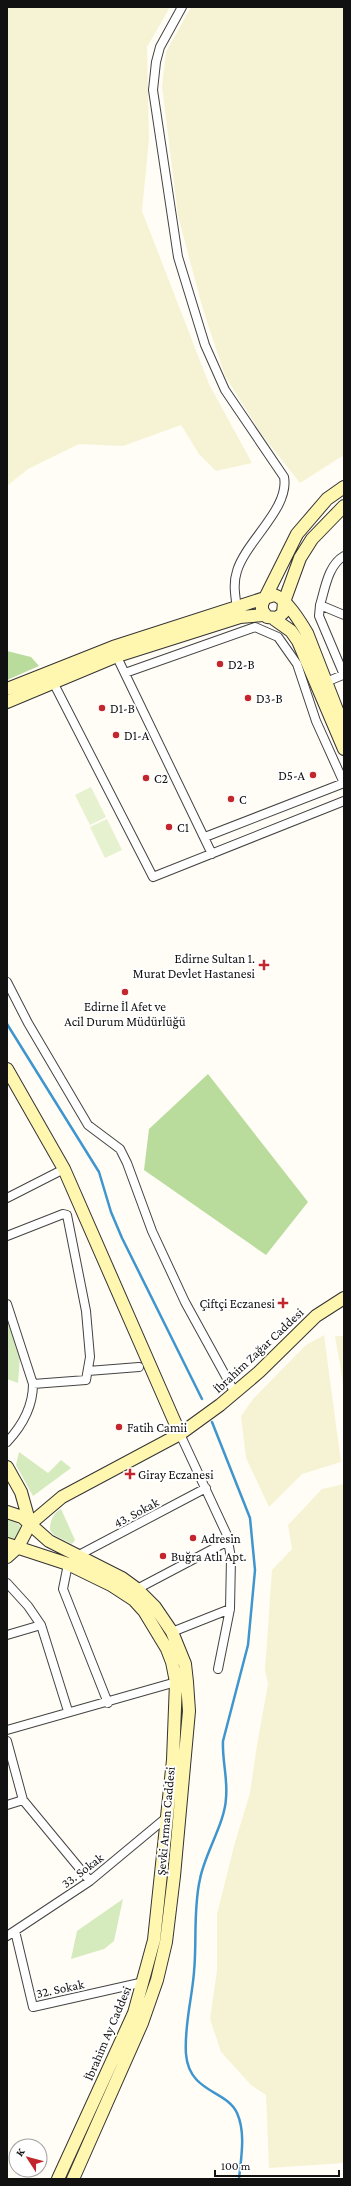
<svg xmlns="http://www.w3.org/2000/svg" width="351" height="2186" font-family="'Crimson Pro',serif">
<style>
.farmland{fill:#f6f3d4}
.green{fill:#d5ebbd}
.forest{fill:#b9dc9c}
.pitch{fill:#e6f2cf}
.lines{fill:none;stroke-linecap:round;stroke-linejoin:round}
.stream{stroke:#3f96cf;stroke-width:2.5}
.street-casing{stroke:#444;stroke-width:10}
.secondary-casing{stroke:#333;stroke-width:14}
.street{stroke:#fff;stroke-width:8}
.secondary{stroke:#fff6b0;stroke-width:12}
.poi-dot{fill:#c4262e;stroke:#fff;stroke-width:1.5}
.labels{text-anchor:middle;stroke-width:4;stroke-linejoin:round;paint-order:stroke}
.poi-label{font-size:13px;fill:#111;stroke:#fff;text-anchor:start}
.street-label{font-size:13px;fill:#111;stroke:#fff}
</style>
<rect width="100%" height="100%" fill="#fffdf5"/>
<path class="farmland" d="M7 7H170L147 47 149 139 142 211 209 384 252 463 216 471 199 454 181 425 123 446 79 444 28 469 7 486Z
M191 7H344V455L300 483 262 435 225 376 202 306 178 216 162 86 166 52Z
M324 1335 341 1462 302 1474 269 1507 246 1458 241 1416 253 1399 306 1345Z
M335 1336H344V1395L342 1376Z
M344 1484V2163L269 2168 266 2095 251 2085 221 2052 210 2019 217 1970V1914L234 1846 250 1793 257 1745 268 1684 265 1670 272 1570 292 1549 288 1525 322 1489Z"/>
<path class="green" d="M7 1321 20 1356 18 1383 7 1379Z
M19 1452 48 1473 61 1460 71 1468 33 1496 16 1465Z
M61 1509 75 1540 72 1544 54 1535 50 1530C50 1521 53 1513 61 1509Z
M7 1519 16 1522 21 1527 19 1536 15 1539H7Z
M123 1899 114 1941 104 1949 71 1959 77 1931Z"/>
<path class="forest" d="M7 651 31 657 39 666 7 680Z
M208 1074 308 1202 266 1255 144 1170 149 1129Z"/>
<path class="pitch" d="M91 787 106 817 90 825 75 795Z
M107 819 122 850 105 858 90 827Z"/>
<g class="lines">
<path class="stream" d="M7 1024 99 1172 111 1212 122 1238 202 1399
M212 1422 250 1518 255 1570 248 1645 223 1741C222 1760 228 1779 226 1798 225 1823 205 1853 200 1879 193 1909 197 1942 194 1972 192 1999 184 2026 186 2054 189 2093 227 2090 237 2113 246 2133 241 2158 239 2179"/>
<defs>
<path id="street" d="M182 7 160 47 156 62 153 90 178 257 205 345 225 390 284 477C290 508 246 541 237 571 233 583 235 595 237 608
M344 556C328 565 325 589 320 605L344 615
M320 605 319 616 344 675
M115 653 212 854
M125 673 255 627 278 637 297 664 316 721 344 783 205 837
M53 682 153 877 344 801
M326 682 343 675
M7 982 28 1023 88 1125 120 1149 127 1163 152 1231 185 1302 235 1393
M7 1198 64 1169
M7 1236 63 1214 67 1215 86 1311 90 1357 86 1380 33 1384 7 1304
M88 1371 139 1367
M180 1434 227 1535 231 1558 230 1609 218 1669
M7 1442C22 1426 33 1407 33 1384
M77 1556 206 1488
M68 1564 63 1589 108 1703
M7 1583 28 1606 41 1625 68 1711
M137 1589 228 1541
M172 1632 230 1609
M7 1635 41 1625
M7 1730 176 1682
M7 1741 23 1800
M7 1805 23 1800 90 1881
M15 1931 33 2007 144 1982
M7 1936 90 1881 167 1817"/>
<path id="secondary" d="M344 487 327 499 297 534 262 604V610L267 617 277 618 283 613 284 602 300 558 312 539 344 506
M274 619 291 631 298 641 344 749
M7 689 113 647 274 595C286 598 301 623 307 633L344 728
M7 702 117 656 240 617 264 615
M7 1069 64 1169 180 1434
M7 1467 21 1492 30 1524 18 1547 7 1557
M7 1512 22 1517 49 1541 122 1578 137 1589 155 1607 172 1632 185 1664 187 1682 189 1711 174 1876 166 1942 157 1980 142 2023 73 2179
M30 1524 62 1497 180 1434 220 1405 259 1372 316 1316 344 1298
M7 1544 68 1564 111 1585 134 1600 144 1611 167 1649 172 1662 176 1682 173 1760 154 1940 134 2013 58 2179"/>
</defs>
<use href="#street" class="street-casing"/>
<use href="#secondary" class="secondary-casing"/>
<use href="#street" class="street"/>
<use href="#secondary" class="secondary"/>
</g>
<g class="poi-dot">
<circle cx="220" cy="664" r="4"/>
<circle cx="248" cy="698" r="4"/>
<circle cx="102" cy="708" r="4"/>
<circle cx="116" cy="735" r="4"/>
<circle cx="313" cy="775" r="4"/>
<circle cx="146" cy="778" r="4"/>
<circle cx="231" cy="799" r="4"/>
<circle cx="169" cy="827" r="4"/>
<path d="M262 959h4v4h4v4h-4v4h-4v-4h-4v-4h4z"/>
<circle cx="125" cy="992" r="4"/>
<path d="M281 1297h4v4h4v4h-4v4h-4v-4h-4v-4h4z"/>
<circle cx="119" cy="1427" r="4"/>
<path d="M128 1468h4v4h4v4h-4v4h-4v-4h-4v-4h4z"/>
<circle cx="193" cy="1538" r="4"/>
<circle cx="163" cy="1556" r="4"/>
</g>
<g class="labels">
<g class="poi-label">
<text x="228" y="669">D2-B</text>
<text x="256" y="703">D3-B</text>
<text x="110" y="713">D1-B</text>
<text x="124" y="740">D1-A</text>
<text x="305" y="780" text-anchor="end">D5-A</text>
<text x="154" y="783">C2</text>
<text x="239" y="804">C</text>
<text x="177" y="832">C1</text>
<text x="255" y="963" text-anchor="end">Edirne Sultan 1.<tspan x="255" dy="15">Murat Devlet Hastanesi</tspan></text>
<text x="125" y="1011" text-anchor="middle">Edirne İl Afet ve<tspan x="125" dy="15">Acil Durum Müdürlüğü</tspan></text>
<text x="275" y="1308" text-anchor="end">Çiftçi Eczanesi</text>
<text x="127" y="1432">Fatih Camii</text>
<text x="138" y="1479">Giray Eczanesi</text>
<text x="201" y="1543">Adresin</text>
<text x="171" y="1561">Buğra Atlı Apt.</text>
</g>
<g class="street-label">
<text transform="translate(258 1350) rotate(-43)" y="5">İbrahim Zağar Caddesi</text>
<text transform="translate(136 1512) rotate(-28)" y="5">43. Sokak</text>
<text transform="translate(165 1821) rotate(-85)" y="5">Şevki Arman Caddesi</text>
<text transform="translate(82 1870) rotate(-37)" y="5">33. Sokak</text>
<text transform="translate(60 1988) rotate(-12)" y="5">32. Sokak</text>
<text transform="translate(107 2033) rotate(-67)" y="5">İbrahim Ay Caddesi</text>
</g>
</g>
<rect width="351" height="2186" fill="none" stroke="#111111" stroke-width="16"/>
<g transform="translate(28 2158) rotate(306)"><circle r="19" fill="#ffffff" stroke="#a0a0a0"/>
<path d="M0-3L7 15L0 10L-7 15Z" fill="#c4262e"/>
<text y="-6" font-size="11" font-weight="bold" text-anchor="middle" fill="#111111">K</text>
</g>
<path d="M215 2170v6h124v-6" fill="none" stroke="#111111" stroke-width="2"/>
<text x="221" y="2170" font-size="12" fill="#111111" stroke="#ffffff" stroke-width="3" paint-order="stroke">100 m</text>
</svg>
